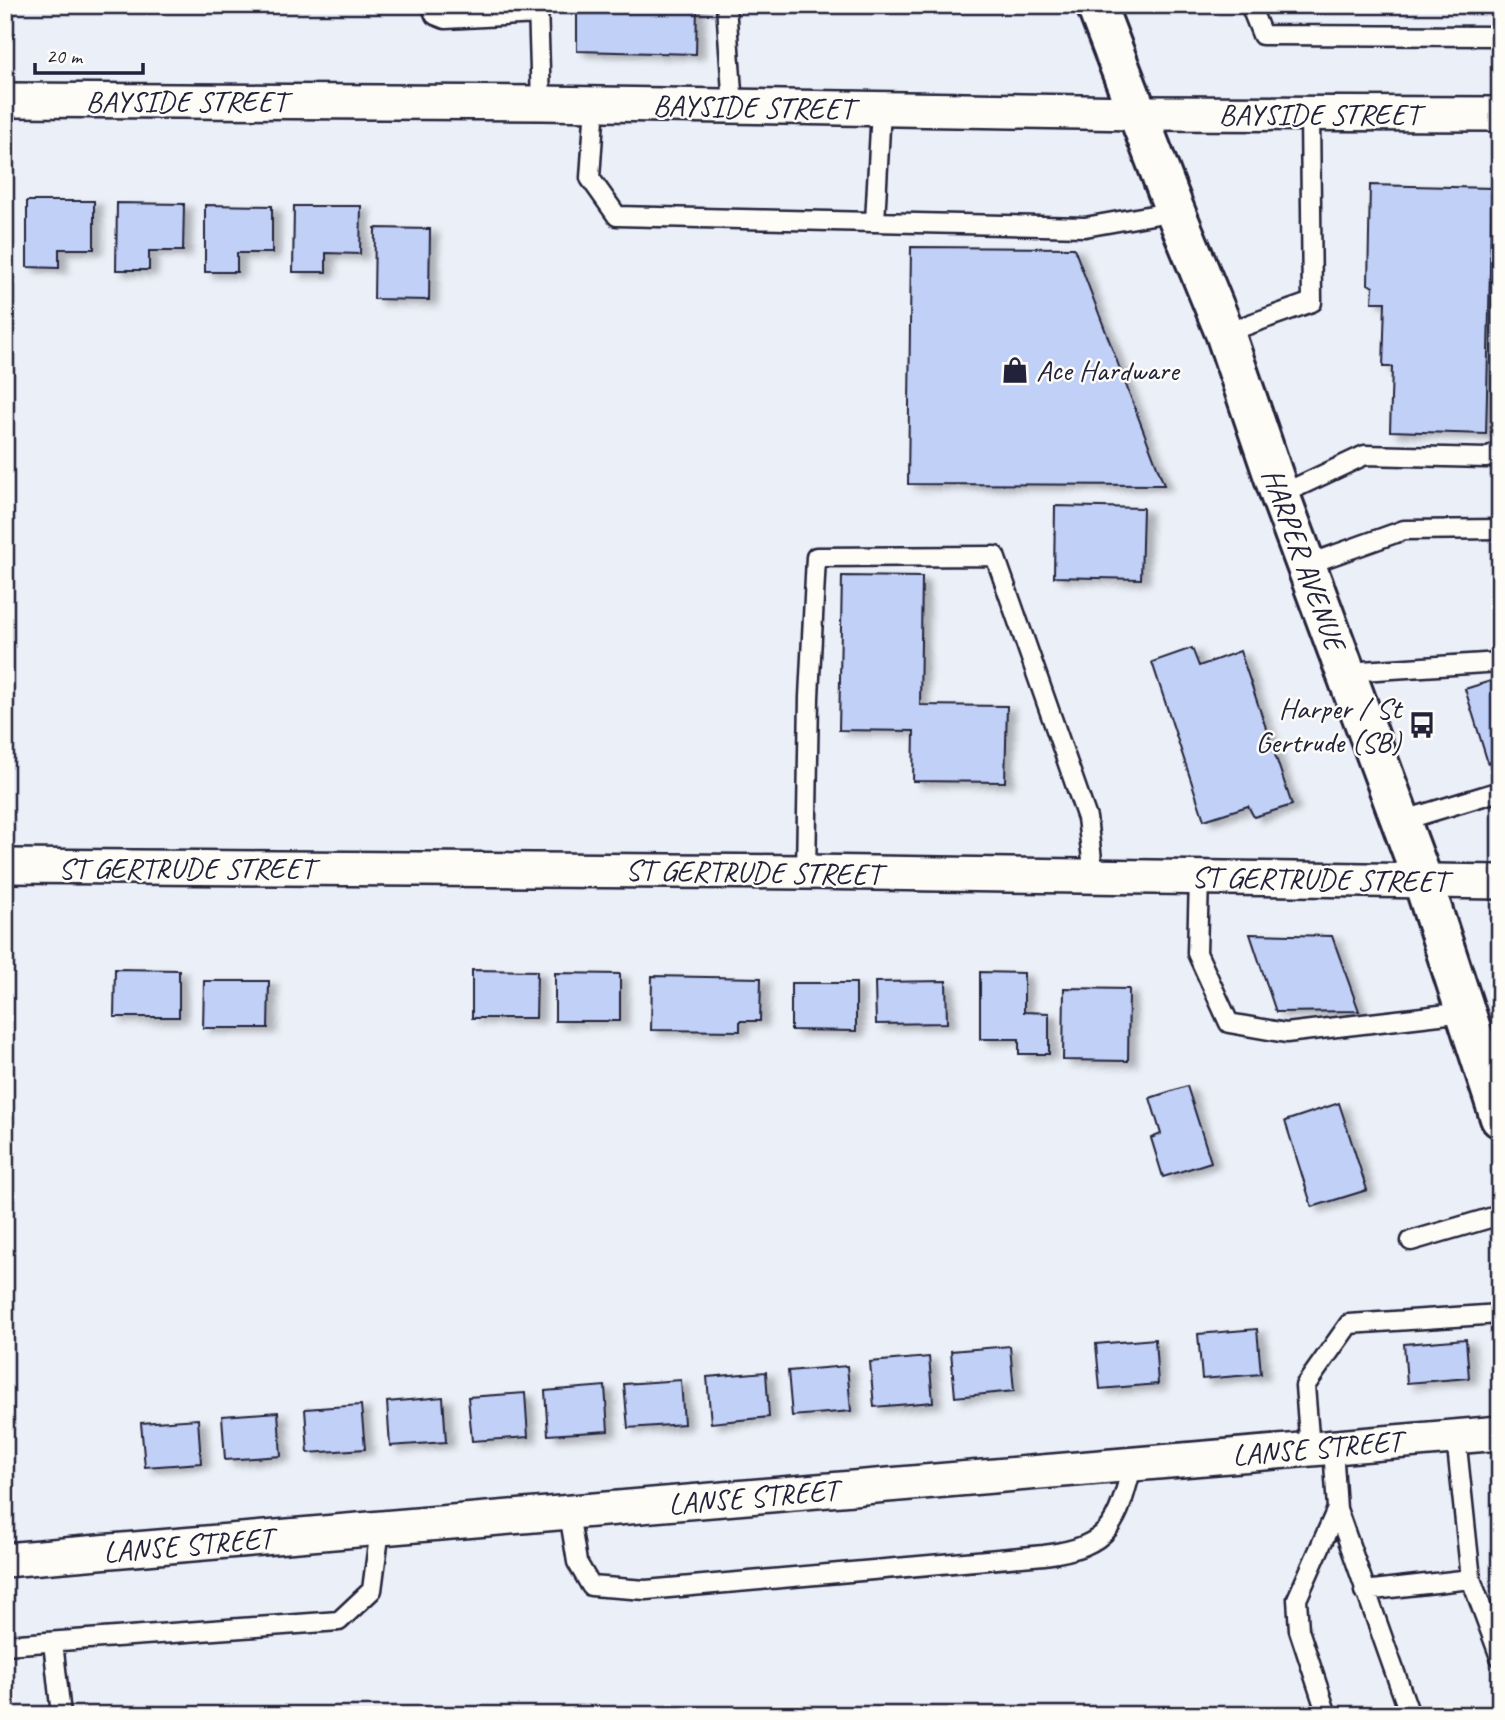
<svg xmlns="http://www.w3.org/2000/svg" width="1505" height="1720" font-family="Caveat,sans-serif">
<style>
.building{fill:#c0d0f6;stroke:#22223b;stroke-width:2;filter:url(#shadow)}
.lines{fill:none;stroke-linecap:round;stroke-linejoin:round}
.lane-casing{stroke:#22223b;stroke-width:23}
.street-casing{stroke:#22223b;stroke-width:38}
.secondary-casing{stroke:#22223b;stroke-width:44}
.lane{stroke:#fdfcf7;stroke-width:18}
.street{stroke:#fdfcf7;stroke-width:33}
.secondary{stroke:#fdfcf7;stroke-width:38}
.labels{text-anchor:middle;stroke-width:5;stroke-linejoin:round;paint-order:stroke}
.street-label{font-size:30px;fill:#22223b;stroke:#fdfcf7}
.poi-label{font-size:30px;fill:#22223b;stroke:#fdfcf7;text-anchor:start}
</style>
<defs>
<filter id="shadow"><feDropShadow dx="8" dy="4.5" stdDeviation="3.5" flood-color="#0004"/></filter>
</defs>
<rect width="100%" height="100%" fill="#ebeff7"/>
<filter id="ink" filterUnits="userSpaceOnUse"><feTurbulence type="fractalNoise" baseFrequency=".0143" numOctaves="2"/><feDisplacementMap in="SourceGraphic" scale="14" xChannelSelector="R" yChannelSelector="G"/><feConvolveMatrix kernelMatrix="1 2 1 2 8 2 1 2 1" color-interpolation-filters="sRGB"/></filter>
<g filter="url(#ink)">
<path class="building" d="M577 5H697L696 54 577 51Z
M1370 185 1492 188 1486 434 1390 431 1392 367H1383L1385 302H1372L1373 287 1368 284Z
M27 201H94V249H59V268L27 267Z
M117 203 184 204 183 251H149V270H116Z
M205 205 272 206V253H237V272H205Z
M294 206H361L360 254 326 253V272H293Z
M375 228 430 229 429 300 374 299Z
M911 247 1074 248 1164 485 908 484Z
M1055 506 1143 508 1141 579 1054 577Z
M842 576 922 577 920 705 1007 706 1005 782 913 781 914 731 839 730Z
M1192 648 1199 666 1240 651 1292 805 1254 817 1248 806 1204 820 1152 662Z
M1500 678V759L1488 763 1465 689Z
M1250 934 1332 936 1359 1011 1276 1012Z
M115 969 179 970V1017H114Z
M472 970 537 971 536 1018H472Z
M980 972 1024 973V1012L1049 1013V1054H1019V1039H980Z
M555 973 620 974V1021H555Z
M652 976 761 978 760 1021H740V1031L651 1030Z
M204 981H269L268 1028H203Z
M946 981 947 1023 876 1024 875 982Z
M791 983H856V1031L791 1030Z
M1064 988 1129 989 1128 1061 1063 1060Z
M1187 1086 1211 1162 1163 1177 1151 1138 1161 1134 1150 1098Z
M1339 1103 1367 1190 1312 1207 1285 1121Z
M1257 1329 1261 1374 1202 1379 1198 1334Z
M1155 1339 1158 1384 1100 1389 1096 1344Z
M1466 1339 1469 1378 1407 1383 1404 1344Z
M1010 1346 1014 1391 955 1397 951 1351Z
M929 1357 933 1402 874 1407 870 1362Z
M847 1366 851 1411 792 1416 788 1371Z
M766 1372 769 1417 711 1423 707 1377Z
M681 1380 684 1424 628 1428 624 1384Z
M605 1386 608 1431 548 1435 545 1391Z
M525 1393 528 1437 472 1441 468 1397Z
M443 1397 446 1442 390 1446 387 1402Z
M361 1405 365 1449 308 1453 305 1409Z
M278 1412 281 1456 225 1460 222 1416Z
M198 1419 201 1463 145 1467 141 1423Z"/>
<g class="lines">
<defs>
<path id="lane" d="M431 5 435 15 445 19 539 14
M538 5 541 103
M726 5 733 107
M1250 5 1262 35 1500 36
M595 104 590 178 617 216 1085 227 1175 211
M875 222 881 109
M1225 333 1312 302 1310 114
M1280 495 1365 455 1486 458 1500 450
M1306 565 1404 530 1500 529
M1346 672 1500 662
M1401 821 1500 791
M806 872 809 697 816 557 995 556 1087 818 1094 876
M1199 878 1197 953 1229 1023 1286 1033 1465 1012
M1411 1241 1500 1215
M1456 1437 1471 1579 1500 1657
M1310 1449 1305 1386 1349 1324 1500 1314
M1337 1509 1410 1715
M569 1513 577 1562 591 1586 646 1590 1044 1555C1112 1546 1117 1524 1133 1463
M1364 1591 1471 1579
M53 1642 61 1715
M5 1645 339 1621 372 1590 380 1529
M1327 1715 1299 1630 1297 1599 1337 1509 1333 1447"/>
<path id="street" d="M5 100 541 103 1138 113 1500 114
M5 866 806 872 1500 882
M5 1560 1500 1433"/>
<path id="secondary" d="M1096 5 1175 211 1225 333 1280 495 1423 881 1500 1118"/>
</defs>
<use href="#lane" class="lane-casing"/>
<use href="#street" class="street-casing"/>
<use href="#secondary" class="secondary-casing"/>
<use href="#lane" class="lane"/>
<use href="#street" class="street"/>
<use href="#secondary" class="secondary"/>
</g>
</g>
<defs>
<symbol id="shop-bare" viewBox="-9 -9 18 18"><path d="M-5-2.5h2.3a2.7 3.5 0 0 1 5.4 0H5L5.5 6h-11ZM-1.5-2.5h3a1.5 2.3 0 0 0-3 0Z" fill="#22223b" stroke="#fdfcf7" stroke-width="2.5" paint-order="stroke"/></symbol>
<symbol id="bus-bare" viewBox="-9 -9 18 18"><path d="M-5-6H5V4H4V6H2V4H-2V6H-4V4H-5ZM-3.5-4V0h7V-4ZM-3.5 1.2v1.5H-2V1.2ZM2 1.2v1.5H3.5V1.2Z" fill="#22223b" stroke="#fdfcf7" stroke-width="2.5" paint-order="stroke"/></symbol>
</defs>
<g fill-rule="evenodd">
<use href="#shop-bare" x="996" y="351" width="38" height="38"/>
<use href="#bus-bare" x="1403" y="706" width="38" height="38"/>
</g>
<g class="labels">
<g class="street-label">
<text x="186" y="111">BAYSIDE STREET</text>
<text transform="translate(753 107) rotate(1)" y="10">BAYSIDE STREET</text>
<text x="1319" y="124">BAYSIDE STREET</text>
<text transform="translate(1304 559) rotate(70)" y="10">HARPER AVENUE</text>
<text x="186" y="878">ST GERTRUDE STREET</text>
<text transform="translate(753 872) rotate(1)" y="10">ST GERTRUDE STREET</text>
<text transform="translate(1319 879) rotate(1)" y="10">ST GERTRUDE STREET</text>
<text transform="translate(1317 1448) rotate(-5)" y="10">LANSE STREET</text>
<text transform="translate(753 1497) rotate(-5)" y="10">LANSE STREET</text>
<text transform="translate(188 1545) rotate(-5)" y="10">LANSE STREET</text>
</g>
<g class="poi-label">
<text x="1036" y="380">Ace Hardware</text>
<text x="1401" y="718" text-anchor="end">Harper / St<tspan x="1401" dy="34">Gertrude (SB)</tspan></text>
</g>
</g>
<rect width="1505" height="1720" fill="none" stroke="#fdfcf7" stroke-width="28"/>
<rect x="14" y="14" width="1477" height="1692" fill="none" stroke="#22223b" stroke-width="2.5" filter="url(#ink)"/>
<path d="M35 63v10h108v-10" fill="none" stroke="#22223b" stroke-width="3.5"/>
<text x="46" y="63" font-size="21" fill="#22223b" stroke="#fdfcf7" stroke-width="5" paint-order="stroke">20 m</text>
</svg>
